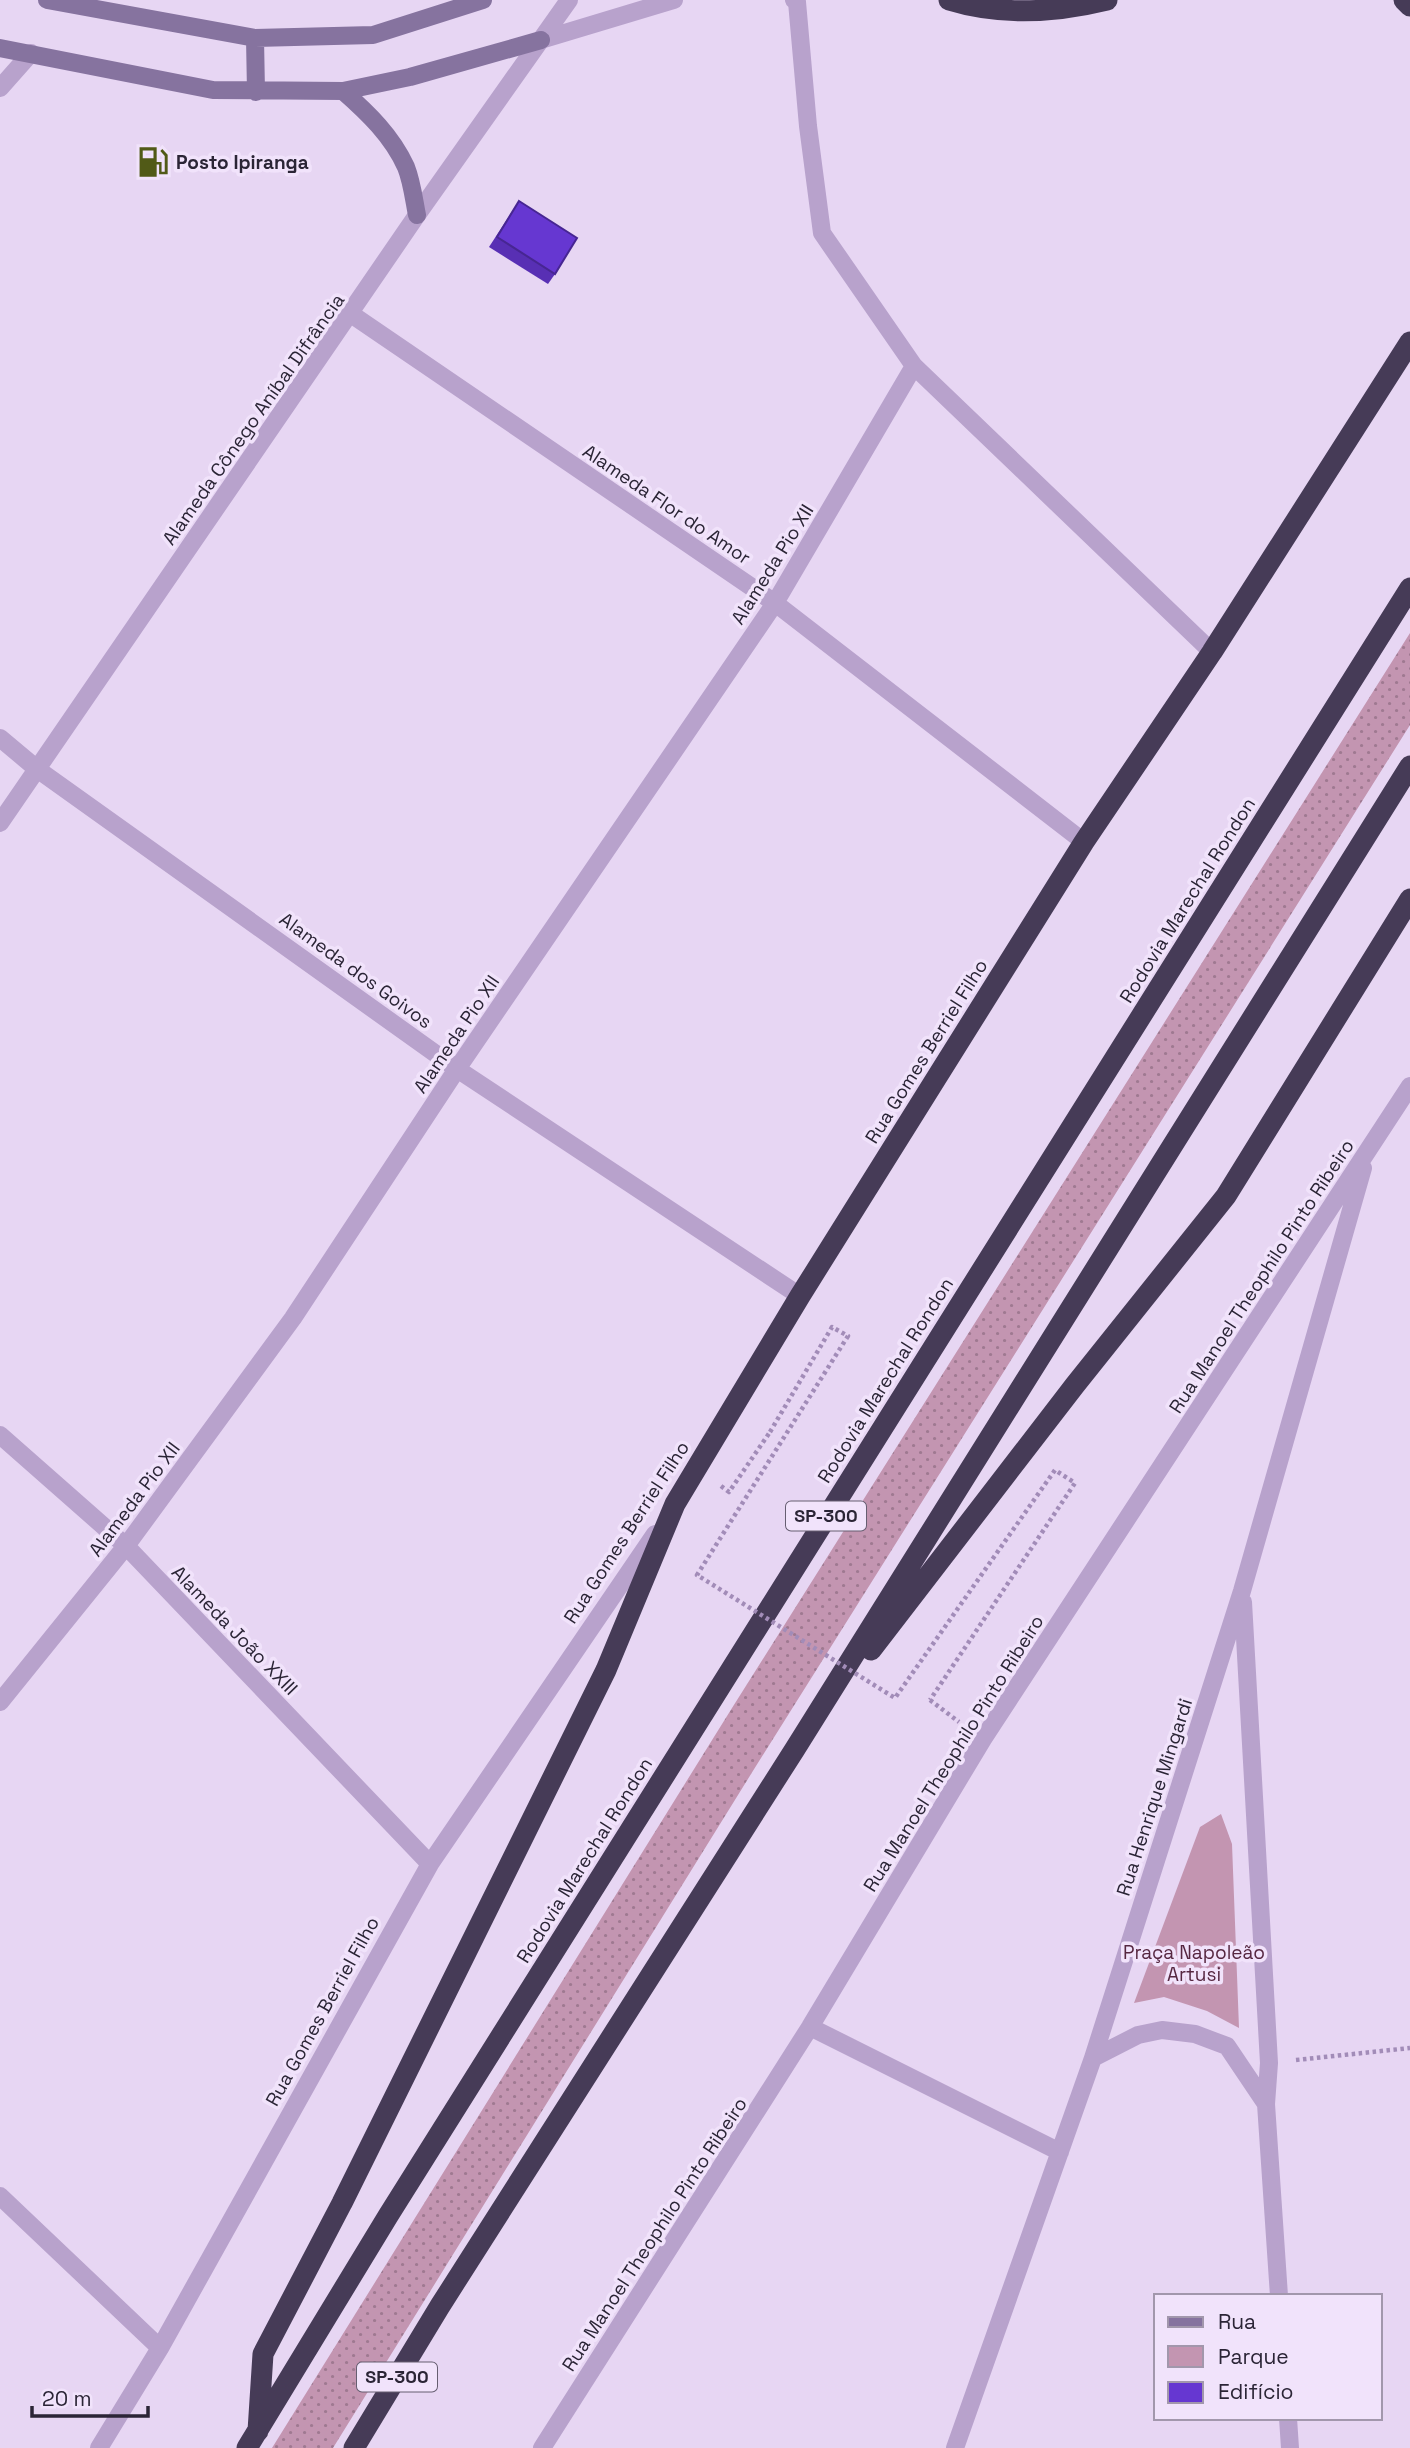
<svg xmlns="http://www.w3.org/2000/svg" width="1410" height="2448" font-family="'Space Grotesk',sans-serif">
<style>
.grass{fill:url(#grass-dots)}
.park{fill:#c395b1}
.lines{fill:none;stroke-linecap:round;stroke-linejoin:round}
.path{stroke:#a28cb8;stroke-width:4.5;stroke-dasharray:3.5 3.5;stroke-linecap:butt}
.street{stroke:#b8a2cc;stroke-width:18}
.secondary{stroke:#86739f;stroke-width:18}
.highway{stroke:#463b57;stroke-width:21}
.path-bridge{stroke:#a28cb8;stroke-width:4.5;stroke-dasharray:3.5 3.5;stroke-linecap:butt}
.wall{fill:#582fb4}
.building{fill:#6637d1;stroke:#472692;stroke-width:2}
.labels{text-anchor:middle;stroke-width:7;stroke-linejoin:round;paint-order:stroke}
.shield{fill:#f1e3fb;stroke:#665e71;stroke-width:2}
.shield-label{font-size:18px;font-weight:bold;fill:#2b2536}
.poi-label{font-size:19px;font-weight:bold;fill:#2b2536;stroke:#f1e3fb;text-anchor:start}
.street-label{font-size:19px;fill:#2b2536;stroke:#f1e3fb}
.park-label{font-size:19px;fill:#562741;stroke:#f1e3fb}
</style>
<defs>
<pattern id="grass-dots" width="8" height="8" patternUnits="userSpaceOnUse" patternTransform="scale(1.75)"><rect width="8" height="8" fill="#c395b1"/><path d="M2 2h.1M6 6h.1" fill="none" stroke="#9f7991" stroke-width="1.8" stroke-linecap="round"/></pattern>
</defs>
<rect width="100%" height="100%" fill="#e7d6f3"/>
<path class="grass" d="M1410 633V725L756 1766 333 2448H272L732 1708Z"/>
<path class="park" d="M1221 1814 1232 1844 1239 2028 1207 2011 1164 1997 1134 2003 1200 1827Z"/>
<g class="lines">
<path class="path" d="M721 1486 729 1492 770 1432
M930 1700 959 1722
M1296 2060 1410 2048"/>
<path class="street" d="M794 0 797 2 808 126 822 233 914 366 1212 652
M541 40 674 0
M0 88 31 53
M351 314 775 603 1084 842
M0 738 37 769 457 1069 800 1296
M0 823 417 215 569 0
M0 1435 126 1546 430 1864
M1243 1602 1269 2063 1266 2104 1279 2296
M0 1702 126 1546 293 1318 457 1069 775 603 914 366
M810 2027 1060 2152
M1093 2058 1138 2035 1162 2030 1195 2034 1227 2046 1266 2104
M0 2196 160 2348
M1288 2418 1290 2448
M99 2448 160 2348 430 1864 655 1534
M542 2448 810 2027 983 1739 1410 1086
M955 2448 1093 2058 1242 1591 1363 1168"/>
<path class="secondary" d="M47 0 255 38 373 35 483 0
M255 38 256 92
M0 48 213 90 343 91 410 77 541 40
M343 91C368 113 392 136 406 167 412 182 414 200 417 215"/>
<path class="highway" d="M949 0C1001 16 1054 13 1107 0
M1404 0 1410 6
M871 1650 1075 1385 1226 1196 1410 899
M258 2431 263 2354 342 2203 606 1670 675 1504 800 1296 1084 842 1212 652 1410 342
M247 2448 388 2216 1410 588
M354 2448 440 2306 795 1749 1410 766"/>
<path class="path-bridge" d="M770 1432 832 1327 848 1336 697 1575 895 1698 1055 1470 1075 1483 930 1700"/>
</g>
<path class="wall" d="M519 201 555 274 548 284 489 247Z"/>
<path class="building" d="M519 201 577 238 555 274 497 237Z"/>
<defs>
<symbol id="fuel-bare" viewBox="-9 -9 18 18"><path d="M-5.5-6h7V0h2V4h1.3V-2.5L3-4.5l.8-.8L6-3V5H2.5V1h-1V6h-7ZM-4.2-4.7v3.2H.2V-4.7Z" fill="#515a17" stroke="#f1e3fb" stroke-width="2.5" paint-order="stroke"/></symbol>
</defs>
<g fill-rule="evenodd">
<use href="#fuel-bare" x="131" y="140" width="44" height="44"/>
</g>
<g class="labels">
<g class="shield">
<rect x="786" y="1501.5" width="80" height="29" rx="5"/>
<rect x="357" y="2362.5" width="80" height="29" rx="5"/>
</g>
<g class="shield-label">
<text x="826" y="1522">SP-300</text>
<text x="397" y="2383">SP-300</text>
</g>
<g class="poi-label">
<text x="176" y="169">Posto Ipiranga</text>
</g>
<g class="street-label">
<text transform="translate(253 419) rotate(-55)" y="7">Alameda Cônego Aníbal Difrância</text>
<text transform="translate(667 504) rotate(34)" y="7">Alameda Flor do Amor</text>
<text transform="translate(772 564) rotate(-58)" y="7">Alameda Pio XII</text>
<text transform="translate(1187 900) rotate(-58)" y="7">Rodovia Marechal Rondon</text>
<text transform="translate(356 970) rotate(36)" y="7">Alameda dos Goivos</text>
<text transform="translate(456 1034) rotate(-56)" y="7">Alameda Pio XII</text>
<text transform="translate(926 1051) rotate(-58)" y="7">Rua Gomes Berriel Filho</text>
<text transform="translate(1261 1276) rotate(-57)" y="7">Rua Manoel Theophilo Pinto Ribeiro</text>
<text transform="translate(885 1380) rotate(-58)" y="7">Rodovia Marechal Rondon</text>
<text transform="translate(134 1499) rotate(-53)" y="7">Alameda Pio XII</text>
<text transform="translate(626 1532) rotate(-57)" y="7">Rua Gomes Berriel Filho</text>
<text transform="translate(235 1630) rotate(46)" y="7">Alameda João XXIII</text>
<text transform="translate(953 1753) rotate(-58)" y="7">Rua Manoel Theophilo Pinto Ribeiro</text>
<text transform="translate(1154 1797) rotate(-72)" y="7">Rua Henrique Mingardi</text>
<text transform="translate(584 1860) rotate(-58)" y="7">Rodovia Marechal Rondon</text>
<text transform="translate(322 2011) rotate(-61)" y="7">Rua Gomes Berriel Filho</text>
<text transform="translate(654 2234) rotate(-57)" y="7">Rua Manoel Theophilo Pinto Ribeiro</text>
</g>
<g class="park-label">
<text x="1194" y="1959">Praça Napoleão<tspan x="1194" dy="22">Artusi</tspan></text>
</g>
</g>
<rect x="1154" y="2294" width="228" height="126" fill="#f1e3fb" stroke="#a297ac" stroke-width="2"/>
<rect x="1168" y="2317" width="35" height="10" fill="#86739f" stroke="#a297ac" stroke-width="2"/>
<text x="1218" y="2329" font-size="21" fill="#2b2536">Rua</text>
<rect x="1168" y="2346" width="35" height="21" fill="#c395b1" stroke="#a297ac" stroke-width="2"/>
<text x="1218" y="2364" font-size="21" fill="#2b2536">Parque</text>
<rect x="1168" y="2382" width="35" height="21" fill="#6637d1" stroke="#a297ac" stroke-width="2"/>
<text x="1218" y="2399" font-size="21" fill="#2b2536">Edifício</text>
<path d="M32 2406v10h116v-10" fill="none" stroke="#2b2536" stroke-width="3.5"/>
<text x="42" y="2406" font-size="21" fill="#2b2536" stroke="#f1e3fb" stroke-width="5" paint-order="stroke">20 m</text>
</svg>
